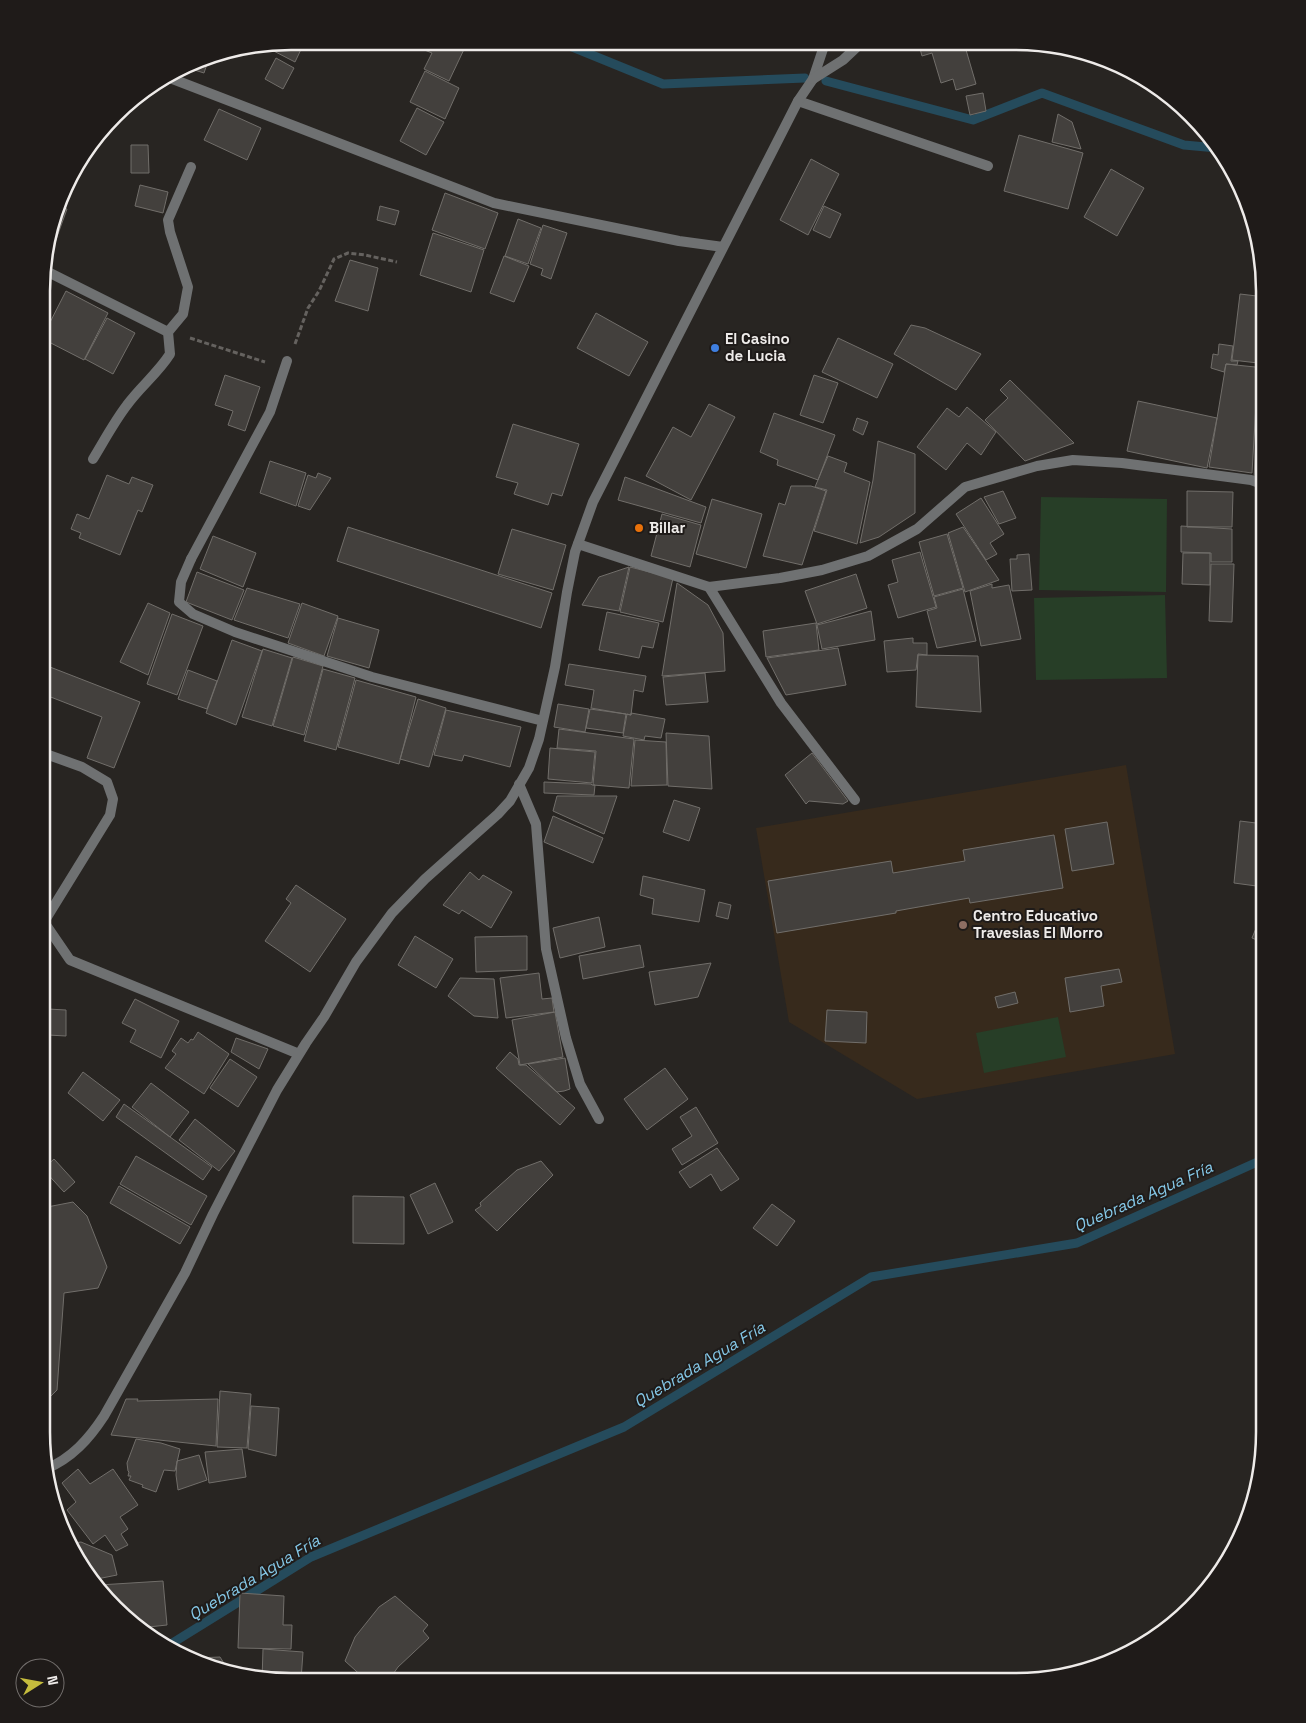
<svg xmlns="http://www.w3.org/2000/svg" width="1306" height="1723" font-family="'Space Grotesk',sans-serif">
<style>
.education{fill:#372a1c}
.green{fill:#273e27}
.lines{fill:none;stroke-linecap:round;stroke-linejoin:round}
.stream{stroke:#254b5c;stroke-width:9}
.building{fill:#43403d;stroke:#716e6a}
.path{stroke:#65625f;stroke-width:3;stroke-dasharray:5 2.5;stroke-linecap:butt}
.service{stroke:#6f7172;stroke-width:10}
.minor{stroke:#6f7172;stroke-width:10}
.tertiary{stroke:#6f7172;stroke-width:10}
.shop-dot{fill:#3f7fe0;stroke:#1f1b19;stroke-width:2}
.food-dot{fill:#e8710a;stroke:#1f1b19;stroke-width:2}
.education-dot{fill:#8d6e63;stroke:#1f1b19;stroke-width:2}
.labels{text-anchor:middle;stroke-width:4;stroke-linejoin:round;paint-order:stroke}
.poi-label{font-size:15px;font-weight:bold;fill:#eeebe9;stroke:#1f1b19;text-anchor:start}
.water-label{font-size:16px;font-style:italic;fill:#86caea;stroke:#1f1b19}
.rim{fill:none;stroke:#eeebe9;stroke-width:2.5}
</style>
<rect width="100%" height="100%" fill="#282522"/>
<path class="education" d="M1126 765 1175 1054 917 1099 789 1022 756 828Z"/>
<path class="green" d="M1041 497 1167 499 1166 592 1039 590Z
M1165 595 1167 678 1036 680 1034 598Z
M1058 1017 1066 1057 984 1073 976 1033Z"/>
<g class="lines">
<path class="stream" d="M560 42 663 84 805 78
M826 81 973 120 1042 93 1184 145 1217 148
M166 1647 311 1557 624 1427 871 1277 1077 1243 1264 1159"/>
</g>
<path class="building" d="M291 41H305L295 62 264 46Z
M420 42H464L467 43 449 81 424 69 432 53 417 47Z
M912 43H964L976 84 956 90 953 79 941 83 932 53 922 56 919 45 913 47Z
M210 55 204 73 188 68Z
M276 58 294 68 283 89 265 79Z
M425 71 459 88 445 119 410 102Z
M983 93 986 111 970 115 966 96Z
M417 108 444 122 426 155 400 141Z
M219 109 261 128 247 160 204 140Z
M1058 114 1072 122 1081 149 1052 142Z
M1019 135 1083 153 1068 209 1004 191Z
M131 145H148L149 173H131Z
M811 159 839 174 808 235 780 220Z
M1111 169 1144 188 1117 236 1084 217Z
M140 185 168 192 163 213 135 206Z
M445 193 498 213 485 249 432 230Z
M380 206 399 211 395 225 377 220Z
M824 206 841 214 830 238 813 230Z
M61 207 67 209 49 259 44 257Z
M518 219 541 228 528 264 505 256Z
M543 225 567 233 551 279 541 275 543 269 530 264Z
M433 233 484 250 471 292 420 275Z
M504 256 529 266 514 302 490 293Z
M350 260 378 268 368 311 335 301Z
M66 291 108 313 84 360 43 339V336Z
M1240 294 1265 297V355L1259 354 1258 363 1232 360Z
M596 313 648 342 629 376 577 348Z
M107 318 135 333 113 374 85 359Z
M911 325 925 328 981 354 956 390 894 354Z
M838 338 893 364 877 398 822 372Z
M1219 344 1233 346 1231 361H1238L1237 365 1226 364 1224 372 1211 368 1213 354 1218 355Z
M1226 364 1265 368V405L1256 404 1252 473 1209 467Z
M225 375 260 387 245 431 228 425 233 411 215 405Z
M814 375 838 383 823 423 800 415Z
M1010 380 1074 443 1025 461 985 420 1008 398 1000 390Z
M1138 401 1217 418 1207 468 1127 451Z
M709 404 735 417 691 500 646 476 673 427 691 437Z
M967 407 996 432 981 455 967 443 946 470 917 447 947 408 959 417Z
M774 413 835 435 818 480 777 465 778 460 760 452Z
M857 418 868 422 863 435 853 430Z
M1257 421H1265V436H1257Z
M513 424 579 444 562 496 552 493 548 505 514 494 518 483 496 477Z
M1256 436 1265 437V480H1254Z
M878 441 915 454V513L879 537 860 543 873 480Z
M828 456 847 463 844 472 870 482 857 544 814 531 827 490 815 487Z
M270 461 306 473 296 506 260 493Z
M318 473 331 478 310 510 298 506 308 475 316 478Z
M107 475 129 484 132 477 153 485 142 512 138 510 120 555 79 538 81 533 71 529 77 514 89 519Z
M625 477 706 507 701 523 618 500Z
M791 486H811L826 491 802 565 763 556 779 503 785 505Z
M1003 491 1016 518 999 524 984 497Z
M1187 491 1233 492 1232 527H1187Z
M981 498 1004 534 990 543 997 554 986 560 956 514Z
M712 499 762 514 746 568 696 554Z
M662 514 701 525 690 567 651 556Z
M1181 526 1232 529V562H1211V553L1181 552Z
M348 527 552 593 541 628 337 561Z
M963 527 999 580 965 592 948 533Z
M512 529 566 545 553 590 498 574Z
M947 534 963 588 934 596 919 542Z
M213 536 256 553 243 587 200 569Z
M920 552 936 607 898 618 888 585 898 582 892 560Z
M1183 553H1210V585L1182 584Z
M1029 554 1032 590 1012 591 1010 559H1017V555Z
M1211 564H1234L1232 622 1209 621Z
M629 567 619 611 582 605 599 577Z
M630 567 673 578 663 622 620 612Z
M197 572 244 590 232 620 186 602Z
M856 574 867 608 817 624 805 591Z
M677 583 708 605 723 633 725 671 662 676Z
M992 584V588L1009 585 1021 639 981 646 970 591Z
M247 588 300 604 288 638 234 620Z
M963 589 976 641 937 648 927 611 937 608 934 597Z
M148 603 170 613 148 675 120 662Z
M302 603 338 616 324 656 288 643Z
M871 611 875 640 822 649 817 625Z
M607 612 659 623 653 648 642 646 639 658 599 650Z
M172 614 203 626 177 695 147 684Z
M338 618 379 630 369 668 327 656Z
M816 623 819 650 766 657 763 631Z
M913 638V643H927V655L918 654 916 670 887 672 884 641Z
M232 640 262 651 236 725 206 713Z
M838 648 846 685 786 695 767 658Z
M263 649 292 658 272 726 242 717Z
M918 655 978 656 981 712 916 707Z
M293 657 323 666 304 735 273 726Z
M569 664 646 676 643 692 634 690 631 715 591 708 594 690 565 685Z
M50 667 140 702 114 768 87 758 102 717 43 694V687Z
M323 669 355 678 336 750 304 741Z
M188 670 217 681 207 709 178 699Z
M705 673 708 702 666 705 663 677Z
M356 680 416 697 399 764 338 747Z
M418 699 446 708 429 767 400 759Z
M558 704 589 709 585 732 554 727Z
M590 709 626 714 623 733 586 728Z
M446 710 521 727 510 767 464 755 462 761 434 755Z
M631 713 665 719 661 738 645 736 644 740 623 736 627 714 631 715Z
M559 729 634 739 629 788 593 785 596 751 557 748Z
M666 733 709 736 712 789 668 786Z
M635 740 666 742 667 785 631 786Z
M550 748 595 752 592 783 548 779Z
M812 753 848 801 843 804 809 801 806 804 785 775Z
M544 782 591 784 592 785H595L594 795 544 793Z
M557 796H617L604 834 553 811Z
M674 800 700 808 689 841 663 832Z
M553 816 603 838 593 863 544 842Z
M1240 821 1264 824V887L1234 883Z
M1107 822 1114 864 1072 871 1065 829Z
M1054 835 1063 888 970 903 969 898 896 911V913L777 933 768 881 891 861 893 873 965 861 963 850Z
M470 872 479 880 483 875 512 892 491 928 462 910 459 914 443 905Z
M643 876 705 890 699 922 652 914 654 899 640 895Z
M296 885 346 919 310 972 265 941 291 903 286 899Z
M719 902 731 905 728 919 716 916Z
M1264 909V943L1252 938Z
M599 917 605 947 560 958 553 928Z
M415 936 453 959 436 988 398 965Z
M527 936V970L476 972 475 937Z
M640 945 644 967 583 979 579 956Z
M711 963 698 997 655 1005 649 972Z
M1119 969 1122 982 1101 986 1104 1006 1070 1012 1065 978Z
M539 973 542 999 552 998 554 1012 506 1018 500 978Z
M460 978 494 979 498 1018 474 1016 448 996Z
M1015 992 1018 1003 998 1008 995 997Z
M135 999 179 1021 161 1058 130 1042 136 1030 122 1023Z
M48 1009 66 1010V1036L48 1035Z
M827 1010 867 1012 866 1043 825 1041Z
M555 1012 563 1057 520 1065 512 1020Z
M198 1032 229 1054 204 1094 165 1068 176 1054 172 1051 181 1038 188 1043 191 1039 193 1040Z
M236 1038 268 1049 259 1069 231 1052Z
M510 1052 518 1059 519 1065H526L575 1108 560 1125 496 1068Z
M565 1058 570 1089 564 1091 557 1092 528 1064Z
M230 1059 257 1077 238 1107 210 1088Z
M665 1068 688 1099 647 1130 624 1099Z
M83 1072 120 1100 103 1121 68 1093Z
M151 1083 189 1112 170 1137 132 1107Z
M124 1104 212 1167 203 1180 116 1117Z
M696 1107 718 1143 682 1165 672 1149 692 1136 680 1117Z
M195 1119 235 1151 219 1171 179 1140Z
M717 1148 739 1179 721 1191 711 1174 690 1188 679 1172Z
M136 1156 207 1196 191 1225 120 1184Z
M54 1159 75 1182 64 1192 43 1169Z
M541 1161 553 1175 497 1231 475 1210 481 1206 480 1203 517 1170Z
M435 1183 453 1222 428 1234 410 1195Z
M119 1186 190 1227 180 1244 110 1203Z
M353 1196 404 1197V1244L353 1243Z
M73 1202 87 1216 107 1267 98 1288 64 1293 57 1390 41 1406 42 1208Z
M772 1204 795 1221 777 1246 753 1228Z
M220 1391 251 1394 247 1448 217 1447Z
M126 1399H138L137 1401 218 1399 216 1446 111 1435Z
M251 1406 279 1408 276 1456 248 1449Z
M136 1439 161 1443 180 1449 175 1471 164 1470 156 1492 142 1487 143 1485 129 1480 131 1476H128L129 1472 128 1471 127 1463Z
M242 1449 246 1477 209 1483 205 1452Z
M199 1455 207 1480 178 1490 176 1475 177 1461Z
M78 1469 90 1484 113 1469 138 1505 120 1517 128 1529 121 1534 128 1545 116 1551 105 1535 93 1544 67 1510 76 1502 62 1483Z
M81 1542 112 1555 117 1575 92 1580 68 1544Z
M163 1581 167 1625 139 1628 103 1597 100 1591 99 1585Z
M240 1593 284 1596 283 1625H292L291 1649 238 1648Z
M395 1596 428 1625 423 1631 429 1638 398 1667 389 1680H366L345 1661 355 1637 379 1607Z
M263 1649 303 1652 301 1680H262Z
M220 1657 227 1668V1671L196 1663V1658Z"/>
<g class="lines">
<path class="path" d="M190 338 265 362
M295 344 308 308 319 291 334 259 348 253 365 255 397 262"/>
<path class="service" d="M798 101 988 166
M93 459C104 441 114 422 127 405 140 387 158 373 170 354L168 332 183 314 188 287 170 232 168 220 191 167
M191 559 270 412 287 361
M709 587 781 703 855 800
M519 784 536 824 546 949 566 1038 580 1084 599 1119"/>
<path class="minor" d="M170 78 494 203 679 241 723 247
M43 271 50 273 168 332
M191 559 181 582 179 602 193 614 235 632 372 677 543 721
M43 753 82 767 107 782 113 799 110 815 44 922
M42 919 70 960 299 1054
M46 1469C72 1458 89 1439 104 1416L185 1273 213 1214 277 1090 306 1043 324 1017 356 962 392 913 425 879 498 814 510 801 529 768 539 739 555 667 567 592 575 552 593 502 798 101 813 79 825 43"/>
<path class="tertiary" d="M813 79 843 60 861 43
M578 544 709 587 780 578 822 570 868 556 917 529 965 487 1037 466 1073 460 1122 463 1251 480 1265 485"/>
</g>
<circle class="shop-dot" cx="715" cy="348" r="5"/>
<circle class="food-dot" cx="639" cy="528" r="5"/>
<circle class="education-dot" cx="963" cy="925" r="5"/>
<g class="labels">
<g class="poi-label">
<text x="725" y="344">El Casino<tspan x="725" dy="17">de Lucia</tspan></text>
<text x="649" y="533">Billar</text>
<text x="973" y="921">Centro Educativo<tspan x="973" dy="17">Travesias El Morro</tspan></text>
</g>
<g class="water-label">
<text transform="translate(1143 1196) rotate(-24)" y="6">Quebrada Agua Fría</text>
<text transform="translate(699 1364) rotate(-31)" y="6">Quebrada Agua Fría</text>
<text transform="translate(254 1577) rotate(-31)" y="6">Quebrada Agua Fría</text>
</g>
</g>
<path d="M0 0H1306V1723H0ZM291 50H1015A241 241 0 0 1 1256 291V1432A241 241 0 0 1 1015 1673H291A241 241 0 0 1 50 1432V291A241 241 0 0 1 291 50Z" fill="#1f1b19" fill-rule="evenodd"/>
<path class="rim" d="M291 50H1015A241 241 0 0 1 1256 291V1432A241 241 0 0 1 1015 1673H291A241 241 0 0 1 50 1432V291A241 241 0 0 1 291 50Z"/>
<g transform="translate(40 1683) rotate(79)"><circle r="24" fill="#1f1b19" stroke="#726e6c"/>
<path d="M0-4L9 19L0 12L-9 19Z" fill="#c5bc3d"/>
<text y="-8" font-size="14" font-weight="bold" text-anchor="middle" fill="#eeebe9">N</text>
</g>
</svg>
